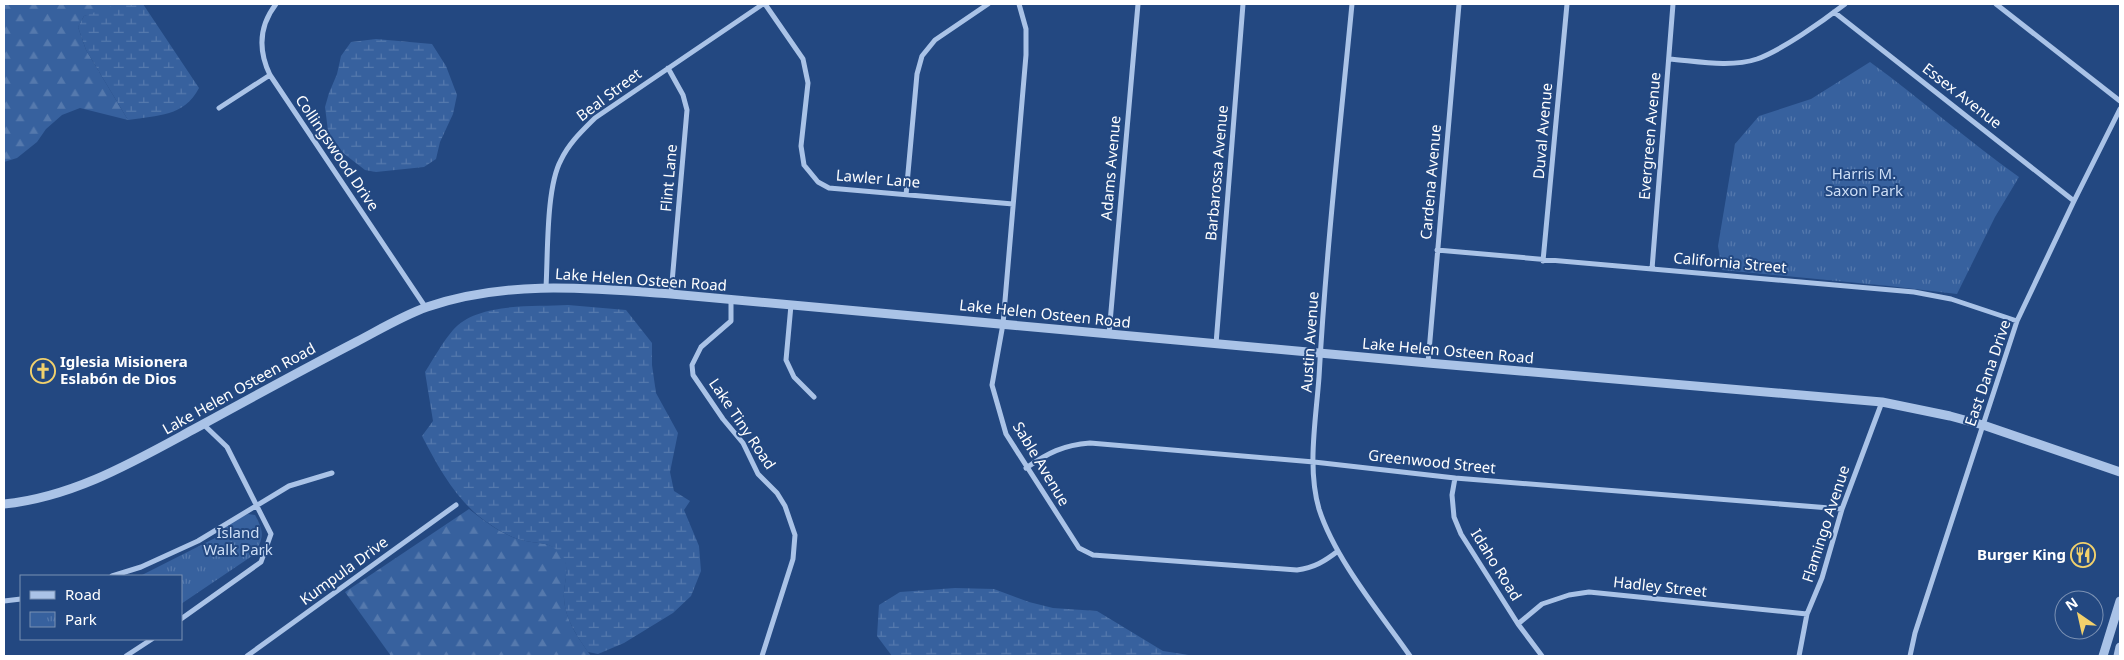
<svg xmlns="http://www.w3.org/2000/svg" width="2124" height="660" font-family="'Noto Sans',sans-serif">
<style>
.forest{fill:url(#forest-firs)}
.wetland{fill:url(#wetland-marsh)}
.park{fill:url(#park-tufts)}
.lines{fill:none;stroke-linecap:round;stroke-linejoin:round}
.minor{stroke:#aac3e7;stroke-width:5}
.tertiary{stroke:#aac3e7;stroke-width:9}
.labels{text-anchor:middle;stroke-width:4;stroke-linejoin:round;paint-order:stroke}
.street-label{font-size:15px;fill:#fff;stroke:#234881}
.park-label{font-size:15px;fill:#cddef6;stroke:#234881}
.poi-label{font-size:15px;font-weight:bold;fill:#fff;stroke:#234881;text-anchor:start}
</style>
<defs>
<pattern id="forest-firs" width="22" height="20" patternUnits="userSpaceOnUse" patternTransform="scale(1.25)"><rect width="22" height="20" fill="#37619e"/><path d="M5 1l3.5 6h-7zM16 11l3.5 6h-7z" fill="#5579ad"/></pattern>
<pattern id="wetland-marsh" width="20" height="14" patternUnits="userSpaceOnUse" patternTransform="scale(1.25)"><rect width="20" height="14" fill="#37619e"/><path d="M1 5h8M5 5V1M11 12h8M15 12V8" fill="none" stroke="#5579ad"/></pattern>
<pattern id="park-tufts" width="24" height="20" patternUnits="userSpaceOnUse" patternTransform="scale(1.25)"><rect width="24" height="20" fill="#37619e"/><path d="M3 7l-1-3M5 7V3M7 7l1-3M15 17l-1-3M17 17v-4M19 17l1-3" fill="none" stroke="#5579ad"/></pattern>
</defs>
<rect width="100%" height="100%" fill="#234881"/>
<path class="forest" d="M4 4H118L96 13 84 16 78 27 86 50 128 120 80 108 62 115 46 129 37 142 17 158 4 162Z
M469 509C484 521 500 533 518 539 534 545 552 539 563 556 571 570 563 584 564 598 565 620 579 639 591 656H391L345 592Z"/>
<path class="wetland" d="M118 4H143L199 88C184 117 158 115 128 120L86 50 78 27 84 16Z
M376 39 432 44 446 66 457 95 453 114 440 142 436 159 424 167 376 172 365 170 343 153 328 131 325 107 329 93 337 74 341 56 351 42Z
M568 305 626 310 652 343V365L656 393 678 433 670 472 674 491 690 501 684 510 699 546 701 571 691 596 673 613 624 643 598 654 588 652C577 636 564 617 564 597 563 584 571 569 562 556 551 539 534 545 518 539 509 536 499 531 491 525 459 505 439 469 422 436L433 421 425 372C434 358 442 343 453 330 477 302 534 307 568 305Z
M955 588 994 589 1029 602 1053 608 1097 611 1163 651 1195 656H892L877 636 879 605 900 592Z"/>
<path class="park" d="M1870 62C1921 99 1968 141 2019 177L1995 217 1957 294 1889 286 1722 270 1718 246 1735 144 1759 116 1811 99Z
M248 514 255 515C264 532 264 536 255 554L181 604V576H140L217 537 219 529Z"/>
<g class="lines">
<path class="minor" d="M276 4C259 26 258 50 270 75L426 308
M765 4 803 59 808 83 801 146 804 165 818 182 829 188 1013 204
M1019 4 1026 29V55L1003 324 992 385 1006 434 1079 548 1093 555 1297 570C1314 568 1325 561 1338 551
M1352 4C1340 128 1326 252 1319 377 1316 419 1307 468 1319 509 1335 559 1380 613 1410 656
M1996 4 2120 101
M1834 12 2074 201
M1669 59C1696 61 1730 68 1757 59 1782 50 1823 21 1845 4
M668 68 683 95 687 110 671 294
M219 108 270 75
M906 195 917 74 922 56 935 40 988 4
M1437 250 1914 292 1951 299 2017 321
M1543 261 1567 4
M1652 269 1673 4
M546 287C548 254 546 187 561 160 569 143 582 131 595 118L763 4
M731 299V321L701 347 692 365 693 375 723 419 743 443 758 474 777 493 785 506 795 535 793 559 762 656
M791 305 786 360 794 377 814 397
M1109 334 1138 4
M1216 344 1243 4
M1428 363 1459 4
M1026 468C1048 453 1063 445 1090 443L1314 462 1455 478 1842 509
M1455 478 1452 495 1454 517 1461 534 1518 624 1542 656
M112 576 141 567 198 541 289 486 332 473
M4 601 21 599
M181 619 261 562 271 534 227 447 203 424
M1518 624 1542 604 1569 595 1589 592 1807 614
M126 656 152 639
M247 656 456 505
M1799 656 1807 614 1822 578 1842 509 1882 402
M1910 656 1915 633 2017 321 2074 201 2120 109"/>
<path class="tertiary" d="M4 504C74 497 135 461 196 428 249 399 302 370 356 342 379 330 402 316 427 307 507 280 588 288 671 294L1428 363 1882 402 1950 416 1983 425 2120 472
M2103 656 2120 601
M2118 656 2120 647"/>
</g>
<defs>
<symbol id="church-ring" viewBox="-11 -11 22 22"><circle r="9.5" fill="#234881" stroke="#f2d16c" stroke-width="1.5"/><path d="M-1.2-6h2.4v3.5h3.3v2.4h-3.3V6h-2.4V-.1h-3.3v-2.4h3.3Z" fill="#f2d16c"/></symbol>
<symbol id="restaurant-ring" viewBox="-11 -11 22 22"><circle r="9.5" fill="#234881" stroke="#f2d16c" stroke-width="1.5"/><path d="M-5-6h1v4h1v-4h1v4h1v-4h1v5L-1.5 .5V6h-2V.5L-5-1ZM5-6V6H3V1.5H1.5Q1.5-4 5-6Z" fill="#f2d16c"/></symbol>
</defs>
<g fill-rule="evenodd">
<use href="#church-ring" x="29" y="357" width="28" height="28"/>
<use href="#restaurant-ring" x="2069" y="541" width="28" height="28"/>
</g>
<g class="labels">
<g class="street-label">
<text transform="translate(609 95) rotate(-37)" y="5">Beal Street</text>
<text transform="translate(1962 96) rotate(38)" y="5">Essex Avenue</text>
<text transform="translate(1543 131) rotate(-85)" y="5">Duval Avenue</text>
<text transform="translate(1650 136) rotate(-85)" y="5">Evergreen Avenue</text>
<text transform="translate(337 153) rotate(56)" y="5">Collingswood Drive</text>
<text transform="translate(1111 168) rotate(-85)" y="5">Adams Avenue</text>
<text transform="translate(1217 173) rotate(-85)" y="5">Barbarossa Avenue</text>
<text transform="translate(669 178) rotate(-85)" y="5">Flint Lane</text>
<text transform="translate(878 179) rotate(5)" y="5">Lawler Lane</text>
<text transform="translate(1431 182) rotate(-85)" y="5">Cardena Avenue</text>
<text transform="translate(1730 263) rotate(5)" y="5">California Street</text>
<text transform="translate(641 280) rotate(4)" y="5">Lake Helen Osteen Road</text>
<text transform="translate(1045 314) rotate(6)" y="5">Lake Helen Osteen Road</text>
<text transform="translate(1310 342) rotate(-86)" y="5">Austin Avenue</text>
<text transform="translate(1448 351) rotate(5)" y="5">Lake Helen Osteen Road</text>
<text transform="translate(1988 373) rotate(-71)" y="5">East Dana Drive</text>
<text transform="translate(239 389) rotate(-29)" y="5">Lake Helen Osteen Road</text>
<text transform="translate(742 424) rotate(56)" y="5">Lake Tiny Road</text>
<text transform="translate(1432 462) rotate(6)" y="5">Greenwood Street</text>
<text transform="translate(1041 464) rotate(59)" y="5">Sable Avenue</text>
<text transform="translate(1826 524) rotate(-72)" y="5">Flamingo Avenue</text>
<text transform="translate(1496 565) rotate(58)" y="5">Idaho Road</text>
<text transform="translate(344 571) rotate(-36)" y="5">Kumpula Drive</text>
<text transform="translate(1660 587) rotate(6)" y="5">Hadley Street</text>
</g>
<g class="park-label">
<text x="1864" y="179">Harris M.<tspan x="1864" dy="17">Saxon Park</tspan></text>
<text x="238" y="538">Island<tspan x="238" dy="17">Walk Park</tspan></text>
</g>
<g class="poi-label">
<text x="60" y="367">Iglesia Misionera<tspan x="60" dy="17">Eslabón de Dios</tspan></text>
<text x="2066" y="560" text-anchor="end">Burger King</text>
</g>
</g>
<rect width="2124" height="660" fill="none" stroke="#ffffff" stroke-width="10"/>
<rect x="20" y="575" width="162" height="65" fill="#234881" stroke="#7b91b3"/>
<rect x="30" y="591" width="25" height="8" fill="#aac3e7" stroke="#7b91b3"/>
<text x="65" y="600" font-size="15" fill="#ffffff">Road</text>
<rect x="30" y="612" width="25" height="15" fill="url(#park-tufts)" stroke="#7b91b3"/>
<text x="65" y="625" font-size="15" fill="#ffffff">Park</text>
<g transform="translate(2079 615) rotate(326)"><circle r="24" fill="#234881" stroke="#7b91b3"/>
<path d="M0-4L9 19L0 12L-9 19Z" fill="#f2d16c"/>
<text y="-8" font-size="14" font-weight="bold" text-anchor="middle" fill="#ffffff">N</text>
</g>
</svg>
